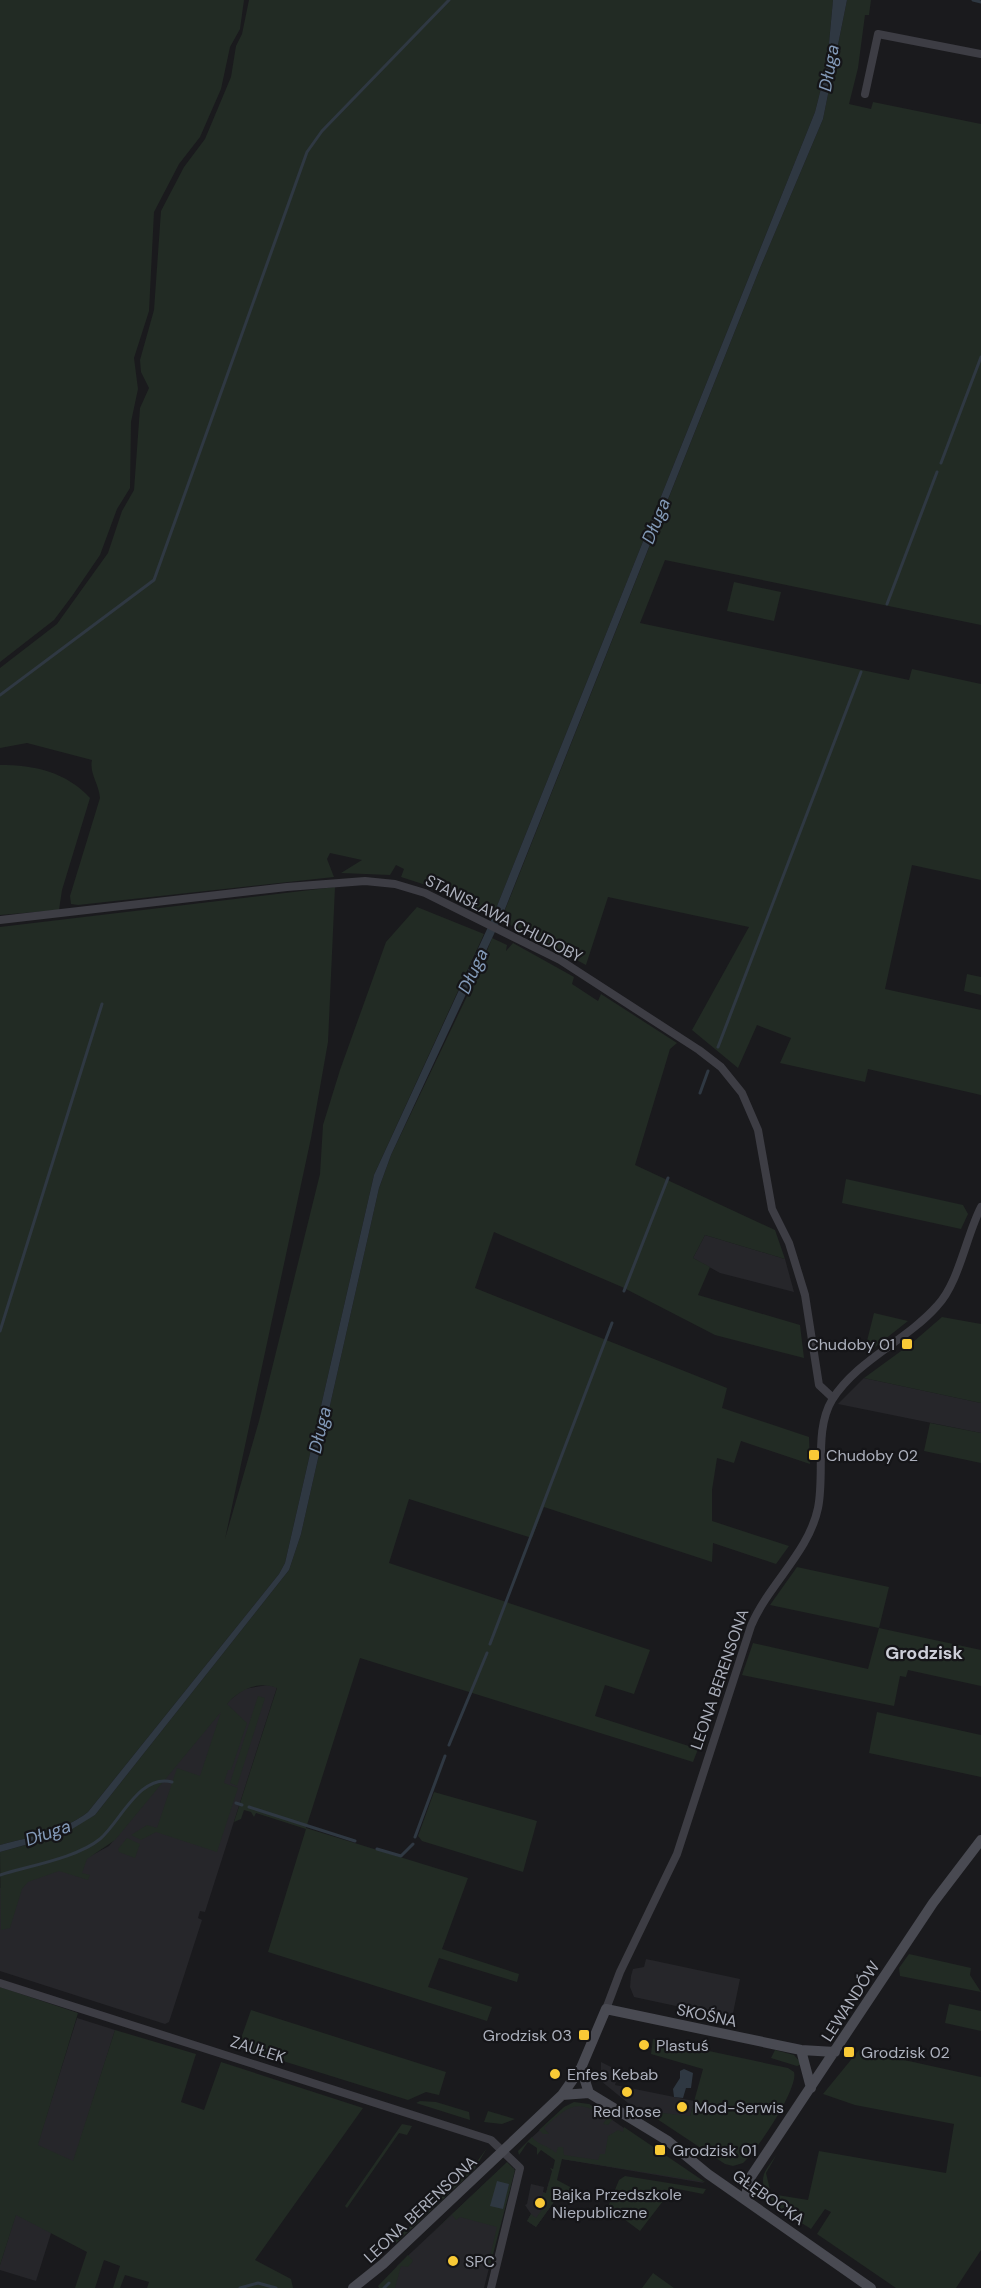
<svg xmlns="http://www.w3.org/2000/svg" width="981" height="2288" font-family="'DM Sans',sans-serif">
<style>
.built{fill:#26262a}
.green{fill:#222b24}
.water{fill:#2f3842}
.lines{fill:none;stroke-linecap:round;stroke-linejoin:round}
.stream{stroke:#2f3842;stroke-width:3}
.street{stroke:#3d3d44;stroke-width:8}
.secondary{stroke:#494a52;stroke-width:10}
.poi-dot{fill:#f9ca36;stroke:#151518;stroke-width:2}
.labels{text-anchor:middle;stroke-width:4.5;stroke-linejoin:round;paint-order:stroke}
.street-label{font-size:16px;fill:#acb0bc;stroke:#151518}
.poi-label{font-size:16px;fill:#acb0bc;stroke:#151518;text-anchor:start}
.water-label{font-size:18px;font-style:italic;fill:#839ab8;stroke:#151518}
.neighbourhood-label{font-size:18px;font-weight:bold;fill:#cdcfd8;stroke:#151518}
</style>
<rect width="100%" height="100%" fill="#1a1a1d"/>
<path class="built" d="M705 1235 785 1259 794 1292 720 1273 693 1258Z
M864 1378 981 1403V1433L838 1404Z
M267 1685 277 1687 205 1912 200 1911 198 1918 202 1920 169 2022 165 2024 0 1971V1888L83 1860 109 1846 230 1700 244 1689Z
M646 1959 740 1979 732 2018 634 1997 630 1987 631 1976 633 1969 644 1967Z
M77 2018 115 2030 36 2281 0 2270V2265Z
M601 2062 619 2071 615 2085 694 2101 690 2117 645 2111 628 2103 601 2081Z
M589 2104 704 2183 562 2159 528 2141 566 2106Z
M514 2168 484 2288H391L397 2266 499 2170Z
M549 2181 572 2188 564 2200 558 2196 536 2227 527 2221 531 2214 525 2205 527 2204 531 2184 544 2187 543 2192 546 2193Z"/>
<path class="green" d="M0 0H244L240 29 230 47 221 89 200 137 179 164 154 212 149 311 134 358 138 389 131 422 130 488 117 509 100 555 72 596 54 620 0 662Z
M249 0H833L827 65 815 112 493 916 432 887 401 877 404 869 396 865 390 875 341 873 362 860 330 853 327 859 334 877 78 905 71 904 70 896 100 798C99 784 89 773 92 760L27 743 0 748V668L57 624 108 553 122 511 134 490 140 408 149 388 141 372 140 360 154 310 161 211 184 167 205 139 231 77 236 46 242 34Z
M847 0H871L869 15H865L858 68 849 104 871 109 873 102 981 124V625L665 560 640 623 909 680 912 669 981 684V880L912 865 885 989 981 1010V1095L868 1069 865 1082 780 1063 791 1038 757 1025 738 1068 692 1030 749 927 608 897 586 965 501 920 760 268 823 119Z
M734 582 781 592 774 621 727 611Z
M0 765C35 765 66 772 90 798L62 890 59 910 0 915Z
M335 887 328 1042 311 1138 225 1539 259 1421 320 1174 323 1125 340 1070 386 942 417 907 484 934 374 1175 285 1563 279 1574 88 1812C64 1831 30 1837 0 1845V927Z
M492 938 507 945 506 951 513 943 574 977 572 984 598 1001 601 994 677 1043 670 1049 635 1165 775 1230 785 1259 705 1235 693 1258 710 1267 698 1295 800 1325 804 1358 715 1335 622 1287 494 1232 475 1288 727 1388 722 1408 809 1437 810 1464 741 1441 734 1463 717 1458 712 1490V1521L789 1546 776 1564 713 1543 712 1562 544 1507 532 1538 409 1499 389 1563 650 1650 634 1694 605 1685 595 1716 698 1749 693 1762 360 1658 306 1828 468 1878 442 1949 519 1974 517 1982 439 1958 428 1987 492 2007 487 2021 268 1952 306 1829 256 1813 254 1817 251 1812 244 1810 241 1819 234 1822 277 1688C259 1680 238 1690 227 1704L247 1723 231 1770H228L224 1783 238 1788 217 1852 156 1832 141 1840 131 1835 147 1825 157 1828 177 1768 200 1776 221 1712 115 1840 87 1859 82 1873 90 1875 88 1880 59 1871 28 1882 22 1889 10 1928 1 1930 0 1852 50 1838 95 1815 289 1570 301 1534 379 1188 391 1155 480 969Z
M967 974 981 977V995L964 991Z
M846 1179 963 1205 968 1214 961 1229 842 1203Z
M874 1313 908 1321 870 1351 865 1349Z
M942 1317 981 1324V1403L864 1378 912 1343Z
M930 1423 981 1433V1463L924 1451Z
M797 1567 889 1587 879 1628 981 1650V1686L908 1670 906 1677 900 1676 894 1706 742 1675 753 1643 868 1669 879 1628 770 1605Z
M258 1696 265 1698 237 1786 230 1783Z
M877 1712 981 1735V1777L869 1753Z
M434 1792 537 1821 523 1872 422 1841 418 1836Z
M127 1838 140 1844 135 1858 119 1852 118 1849Z
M909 1954 971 1968 970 1975 981 1992 900 1976 899 1968Z
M0 1987 78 2013 38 2145 73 2161 115 2030 196 2054 181 2102 204 2110 221 2062 363 2108 255 2260 291 2279 293 2288H147L149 2282 125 2275 120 2288H113L120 2266 104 2260 95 2288H75L87 2252 16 2215 0 2265Z
M949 2004 981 2011V2031L945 2023Z
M251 2010 446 2072 439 2095 426 2092 408 2100 238 2047Z
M653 2039 788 2068 794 2072C799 2088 756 2152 743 2163L733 2166 725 2164 645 2111 690 2116 703 2069 651 2054Z
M775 2050 794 2055 802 2064 797 2066 771 2058Z
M859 2050 981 2077V2250L956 2288H896L817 2234 831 2212 825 2209 811 2229C795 2218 756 2199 764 2174 767 2167 773 2160 777 2154L766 2173 771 2194 808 2200 819 2151 946 2173 954 2124 855 2105 823 2094Z
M420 2101 436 2102 469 2112 470 2120 416 2103Z
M574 2102 589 2104 612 2120 608 2125 603 2124 607 2118C577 2098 569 2105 544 2128L549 2134H543L539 2130 564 2107Z
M488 2111 515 2119 502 2124 484 2122Z
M402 2124 412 2126 407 2135 399 2133 347 2208 345 2206Z
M624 2127 705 2182 562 2159 557 2180 572 2188 564 2200 558 2196 536 2227 527 2221 531 2214 536 2218 544 2207 540 2204 543 2193H546L552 2171 550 2168 553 2169 555 2160 541 2150 537 2155V2148L528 2142 519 2155 518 2151 532 2137C539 2146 548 2145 556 2153L558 2147H563L564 2155 598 2160 600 2154H605L608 2136 618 2130 623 2132Z
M487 2148 474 2170 396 2243 394 2241 470 2171Z
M507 2162 515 2170 490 2266 488 2265 497 2227 460 2217 456 2220 452 2215 430 2235Z
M625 2176 706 2189 703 2194 673 2188 640 2231 608 2207 619 2180Z
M408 2255 413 2261 408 2267 401 2266 395 2288H379L378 2286Z
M653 2273 674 2288H642Z"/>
<path class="water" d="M833 0H847L823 119 760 268 501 919 391 1155 379 1188 301 1534 289 1570 95 1815 64 1834 0 1852V1845C30 1837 64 1831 88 1812L279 1574 285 1563 374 1175 493 916 815 112 827 65Z
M684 2069 693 2073 691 2088H686L683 2098 674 2097 673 2089 680 2078V2071Z
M497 2181 509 2184 503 2209 490 2206Z"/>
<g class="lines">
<path class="stream" d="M973 0 981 2
M941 463 981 357
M887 604 937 472
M0 695 154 580 307 152 322 131 449 0
M718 1047 861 672
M700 1093 708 1071
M624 1291 668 1178
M0 1331 102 1004
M490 1644 612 1323
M449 1745 487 1653
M236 1803 242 1805
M249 1807 355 1841
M415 1837 445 1756
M377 1849 401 1856 413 1844
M0 1875C28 1866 77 1858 100 1839 120 1822 140 1773 172 1782
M240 2288 258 2283 276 2288
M384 2288 389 2283"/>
<path class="street" d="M865 94 878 34 981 54
M0 920 287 887 365 881 395 884 425 893 560 960 699 1050 721 1067 742 1093 758 1130 772 1209 789 1243 805 1295 819 1385 833 1398
M0 1983 491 2140 520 2168 491 2288
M606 2009 620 1972 677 1854 751 1626C768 1585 809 1552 818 1508 825 1474 814 1430 832 1400 857 1360 906 1341 937 1306 959 1283 966 1236 981 1207"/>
<path class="secondary" d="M801 2050 811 2088
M581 2068 589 2093
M589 2093 668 2141 708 2174 871 2288
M562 2095 589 2093
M746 2200 748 2181 933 1903 981 1840
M353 2288 383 2264 562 2095 581 2068 606 2009 801 2050 835 2052"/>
</g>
<g class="poi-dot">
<rect x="901" y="1338" width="12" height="12" rx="3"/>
<rect x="808" y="1449" width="12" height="12" rx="3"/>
<rect x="578" y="2029" width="12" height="12" rx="3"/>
<circle cx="644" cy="2045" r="6"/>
<rect x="843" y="2046" width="12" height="12" rx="3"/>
<circle cx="555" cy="2074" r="6"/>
<circle cx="627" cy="2092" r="6"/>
<circle cx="682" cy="2107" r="6"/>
<rect x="654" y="2144" width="12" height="12" rx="3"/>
<circle cx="540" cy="2203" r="6"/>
<circle cx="453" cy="2261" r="6"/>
</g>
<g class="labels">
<g class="street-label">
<text transform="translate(504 918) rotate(27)" y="6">STANISŁAWA CHUDOBY</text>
<text transform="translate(719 1679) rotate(-71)" y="6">LEONA BERENSONA</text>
<text transform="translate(850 2001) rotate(-57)" y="6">LEWANDÓW</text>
<text transform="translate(707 2015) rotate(12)" y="6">SKOŚNA</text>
<text transform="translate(258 2049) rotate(18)" y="6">ZAUŁEK</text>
<text transform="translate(769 2197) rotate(35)" y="6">GŁĘBOCKA</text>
<text transform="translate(420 2209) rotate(-43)" y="6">LEONA BERENSONA</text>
</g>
<g class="poi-label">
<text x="895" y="1350" text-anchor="end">Chudoby 01</text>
<text x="826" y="1461">Chudoby 02</text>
<text x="572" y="2041" text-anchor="end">Grodzisk 03</text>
<text x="656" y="2051">Plastuś</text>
<text x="861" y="2058">Grodzisk 02</text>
<text x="567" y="2080">Enfes Kebab</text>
<text x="694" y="2113">Mod-Serwis</text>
<text x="627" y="2117" text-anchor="middle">Red Rose</text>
<text x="672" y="2156">Grodzisk 01</text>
<text x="552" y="2200">Bajka Przedszkole<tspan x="552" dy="18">Niepubliczne</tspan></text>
<text x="465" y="2267">SPC</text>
</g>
<g class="water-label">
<text transform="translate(829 68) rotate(-80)" y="6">Długa</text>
<text transform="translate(656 521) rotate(-68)" y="6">Długa</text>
<text transform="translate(473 971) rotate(-65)" y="6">Długa</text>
<text transform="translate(320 1430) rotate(-77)" y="6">Długa</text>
<text transform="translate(48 1833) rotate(-19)" y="6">Długa</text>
</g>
<g class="neighbourhood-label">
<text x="924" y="1659">Grodzisk</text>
</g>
</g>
</svg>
